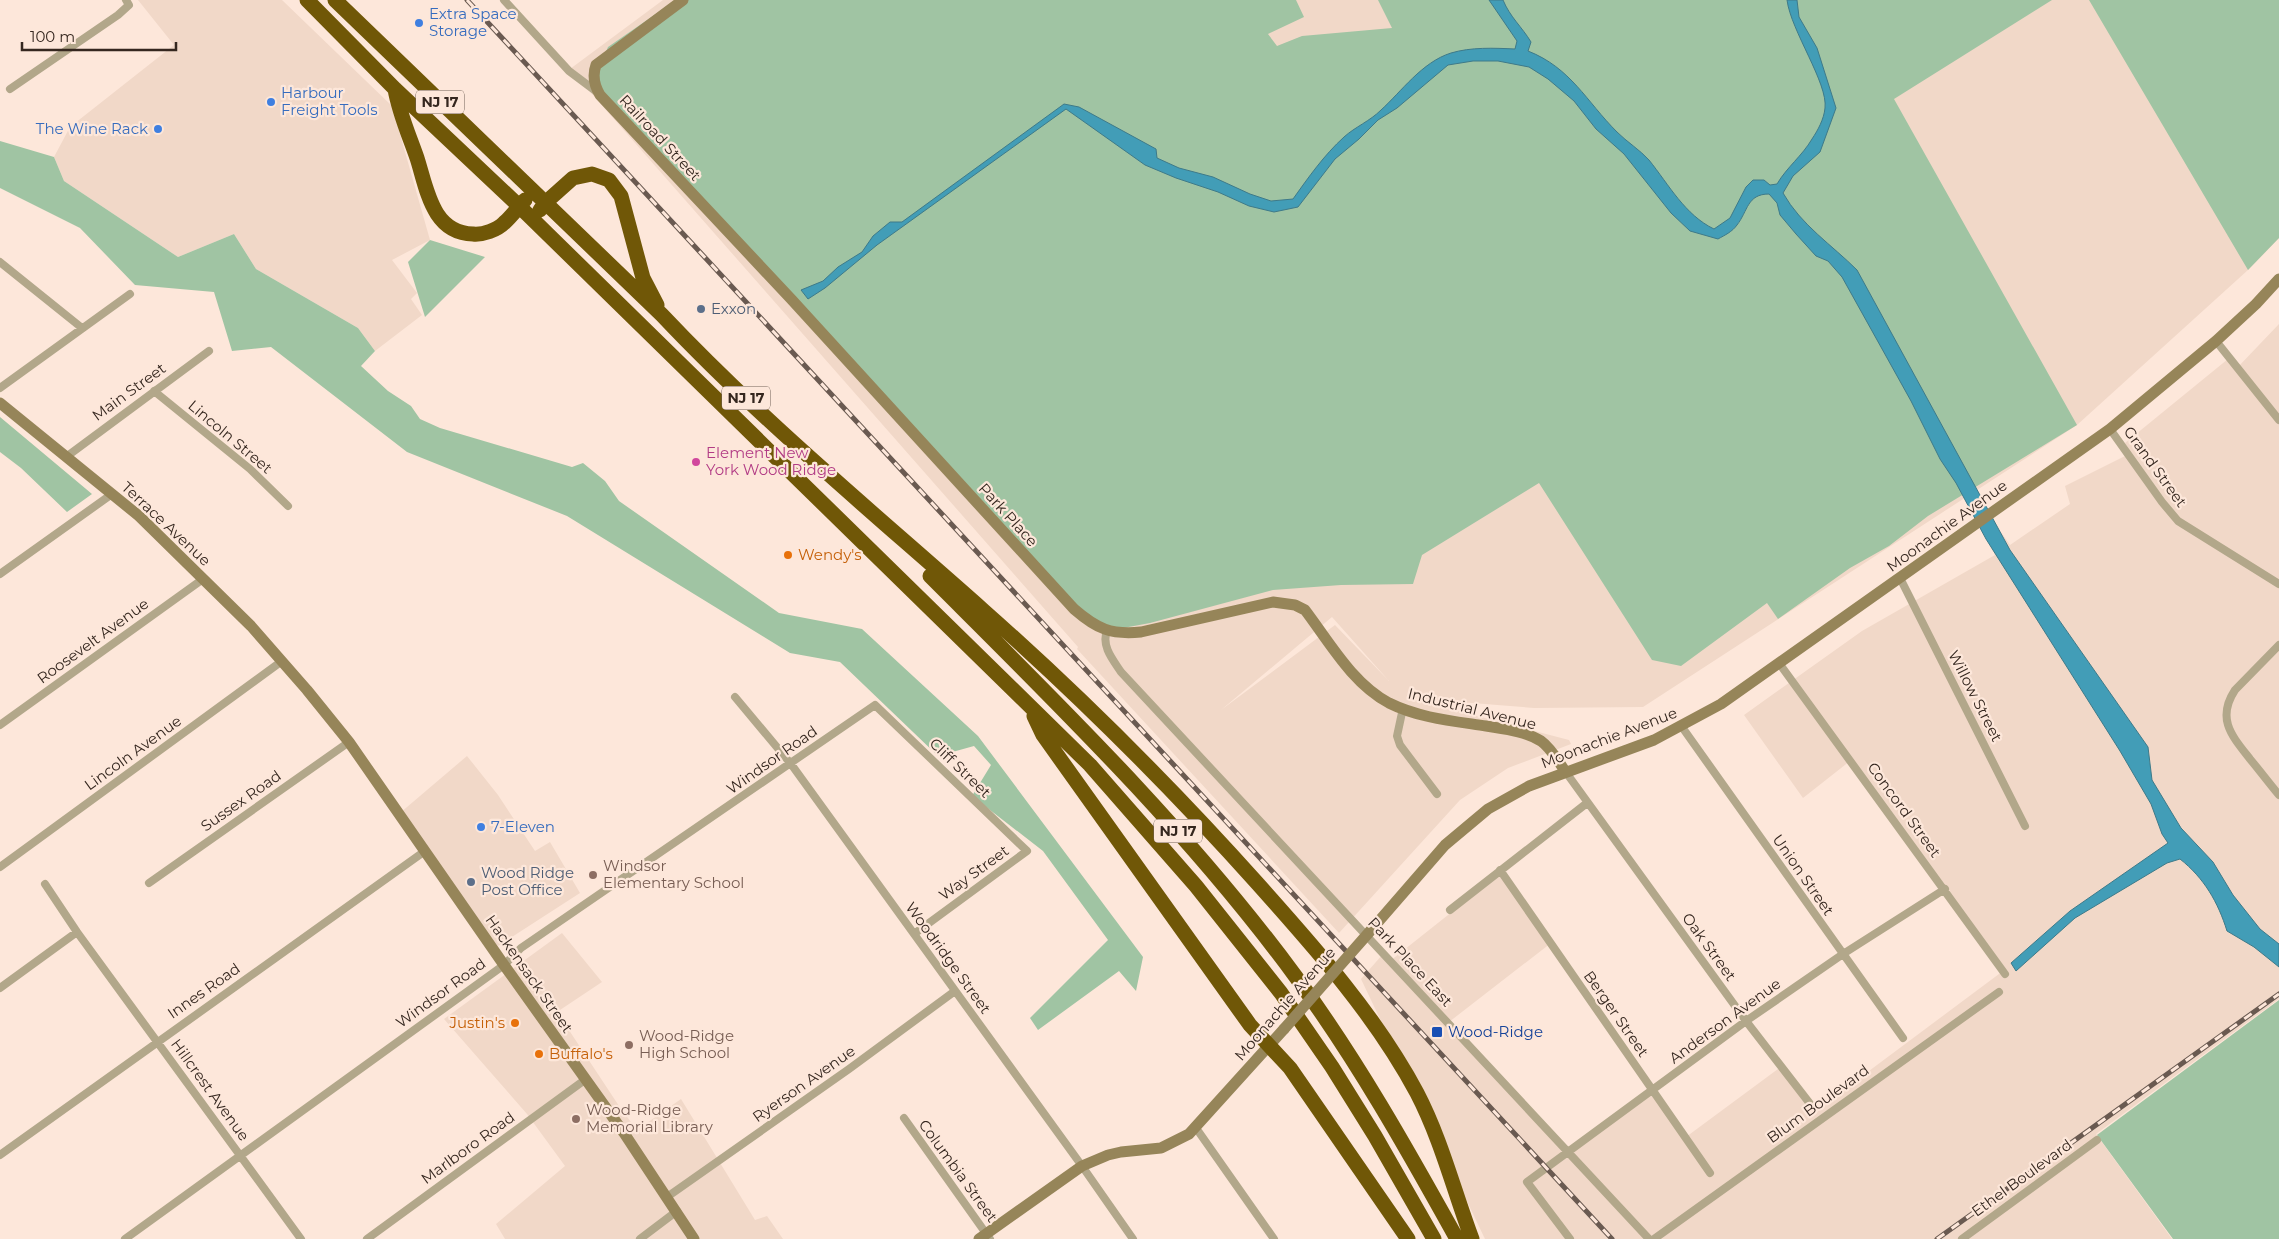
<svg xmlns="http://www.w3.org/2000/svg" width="2279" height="1239" font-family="Montserrat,sans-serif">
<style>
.built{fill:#f1d8c8;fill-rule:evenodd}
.green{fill:#a0c4a3}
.water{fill:#429db7;stroke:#3e7a89}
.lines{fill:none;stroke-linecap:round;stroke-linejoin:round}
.street{stroke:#b2a78a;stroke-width:8}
.secondary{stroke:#968559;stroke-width:11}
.highway{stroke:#705707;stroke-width:15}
.rail-casing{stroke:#6a5a51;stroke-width:5}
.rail{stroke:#fde7da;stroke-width:3;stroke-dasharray:9;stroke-linecap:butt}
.secondary-bridge{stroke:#968559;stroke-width:11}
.shop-dot{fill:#3f7fe0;stroke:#fde7da;stroke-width:2}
.service-dot{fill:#5c6f8a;stroke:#fde7da;stroke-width:2}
.hotel-dot{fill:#d1479c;stroke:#fde7da;stroke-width:2}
.food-dot{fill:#e8710a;stroke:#fde7da;stroke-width:2}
.education-dot{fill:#8d6e63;stroke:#fde7da;stroke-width:2}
.transit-dot{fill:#1a4fb4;stroke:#fde7da;stroke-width:2}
.labels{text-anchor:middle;stroke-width:4.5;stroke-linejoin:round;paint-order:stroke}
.shield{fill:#fde7da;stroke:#716157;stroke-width:1}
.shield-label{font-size:14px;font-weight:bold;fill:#35271f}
.shop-label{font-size:15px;fill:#366cbe;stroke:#fde7da;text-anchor:start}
.street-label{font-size:15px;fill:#35271f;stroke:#fde7da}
.service-label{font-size:15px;fill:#4e5e75;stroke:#fde7da;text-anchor:start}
.hotel-label{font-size:15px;fill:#b23c85;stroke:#fde7da;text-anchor:start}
.food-label{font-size:15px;fill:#c56008;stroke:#fde7da;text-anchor:start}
.education-label{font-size:15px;fill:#785e54;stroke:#fde7da;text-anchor:start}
.transit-label{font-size:15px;fill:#164399;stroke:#fde7da;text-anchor:start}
</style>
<rect width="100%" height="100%" fill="#fde7da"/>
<path class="built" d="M138 0H282L392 106 430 240 392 260 417 293 411 299 422 315 375 351 358 328 256 269 234 234 178 257 64 181 54 157 70 127 174 45Z
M663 0H2279V238L2248 270 2077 425 1643 707 1534 708 1409 698 1569 740 1571 744 1508 768 1460 800 1339 933 1077 649 1078 647 570 69ZM1332 617 1389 681 1335 625 1221 710Z
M2279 324V999L2096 1134 2172 1239H1485L1361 979 1383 954 1390 961 1501 873 1551 943 1449 1022 1566 1151 1652 1089 1686 1137 1782 1066 1818 1109 2003 971 1850 761 1803 798 1744 715 1862 631 1995 555 1988 541 2001 532 2010 545 2070 504 2065 486 2131 453 2125 443 2228 359 2237 368Z
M467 756 498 795 535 851 550 842 580 893 498 946 486 933 400 813Z
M562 933 602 982 557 1012 621 1109 637 1130 681 1099 755 1220 767 1216 783 1239H505L496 1224 565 1166 527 1114 444 1019Z"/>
<path class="green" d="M676 0H1296L1304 17 1268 34 1277 46 1302 36 1392 28 1378 0H2052L1894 99 2077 425 1928 516 1889 546 1850 568 1778 619 1767 603 1681 666 1652 660 1539 483 1422 555 1413 584 1341 585 1273 590 1150 623 1107 631 1091 624 591 87 608 47Z
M2089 0H2279V238L2248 270Z
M0 141 54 157 64 181 178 257 234 234 256 269 358 328 375 351 361 366 388 391 411 406 420 419 440 428 572 467 583 463 605 481 619 501 779 613 862 629 978 736 1143 957 1136 991 1119 971 1038 1030 1030 1018 1108 940 1043 851 972 796 991 765 974 746 938 756 840 662 790 653 567 516 407 452 271 347 232 351 214 292 135 285 80 228 0 188Z
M430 240 485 257 425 317 408 262Z
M0 417 92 494 67 512 21 468 0 452Z
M2279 1000V1239H2173L2097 1135Z"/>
<path class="water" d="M1489 0H1503C1510 17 1522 27 1531 42L1528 51C1571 68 1586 101 1617 132 1627 142 1640 150 1649 160 1669 185 1685 215 1714 229L1730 218 1746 187 1753 180H1764L1770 185 1777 184C1787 167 1802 156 1812 139 1818 130 1824 119 1825 108 1828 83 1791 31 1787 0H1797L1799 17 1817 48 1836 108 1820 152 1793 176 1783 193C1801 225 1832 245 1857 270L2010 550 2148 747 2152 780 2181 828 2213 862 2233 895 2260 929 2279 944V967L2254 947 2227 931C2218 902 2204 878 2180 859L2167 863 2075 918 2016 971 2011 963 2070 911 2168 843 2162 834 2151 804 2120 751 1986 539 1956 483 1940 459 1911 401 1842 277 1828 261 1816 256 1796 234 1780 215 1777 203 1769 194C1747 194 1748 211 1737 225 1732 232 1725 235 1718 239L1690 231 1671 213 1624 154 1596 129 1574 101 1548 79 1529 67 1498 61H1473L1448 65 1397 108 1378 120 1359 139 1335 159 1298 207 1274 212 1249 206 1218 192 1176 178 1145 165 1066 109 877 245 825 288 808 299 801 290 823 281 838 267 862 252 873 236 890 222H902L1064 104 1079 107 1156 149 1157 158 1179 168 1213 177 1250 194 1271 201 1293 199C1308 178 1324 155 1344 137 1355 127 1370 121 1381 110 1401 92 1422 62 1451 53 1471 47 1494 48 1515 49L1517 41Z"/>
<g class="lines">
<path class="street" d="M504 0 569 71 597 92
M10 89 118 15 129 5 126 0
M0 262 82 328
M2216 341 2279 420
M0 388 130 294
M154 391 250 469 288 506
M2110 429 2162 502 2178 521 2279 584
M66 457 209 351
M0 574 112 494
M1900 578 2025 826
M1107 631C1101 646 1113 660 1121 672L1649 1239
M2279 645 2235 690C2216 719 2232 736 2250 759 2260 771 2269 783 2279 795
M1779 663 2005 974
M735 697 791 764 1082 1166 1133 1239
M1403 708 1397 736 1400 745 1437 794
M0 725 203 579
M1682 727 1903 1038
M1565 771 1746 1021 1811 1105
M0 867 282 661
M1500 870 1710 1173
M149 883 349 742
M45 884 77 932 301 1239
M1450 910 1587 803
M0 988 77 932
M904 1118 990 1239
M1196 1128 1274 1239
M0 1155 425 851
M667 1197 849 1069 955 991
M125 1239 504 965 521 948 875 705 1027 851 914 934
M367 1239 586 1079
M640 1239 677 1211
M1570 1239 1527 1182 1746 1021 1843 954 1945 889
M1654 1239 1999 992
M1962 1239 2097 1140"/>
<path class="secondary" d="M683 0 596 65C592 76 594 85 600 95L792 300 1074 609C1097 629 1111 635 1141 632L1273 602 1295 605 1305 610C1330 643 1352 683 1389 703 1419 718 1453 721 1486 726 1504 729 1525 731 1541 741 1551 748 1558 761 1565 771
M0 403 139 516 251 626 307 690 349 742 504 965 624 1133 694 1239
M1372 929 1445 845 1488 809 1529 786 1654 740 1721 704 2110 429 2216 341 2256 304 2279 279
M979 1239 1082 1166 1108 1155 1121 1152 1161 1148 1189 1134 1284 1029"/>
<path class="highway" d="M307 0 395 89 519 206 1090 765 1196 886 1281 993 1332 1067 1375 1136 1434 1239
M335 0 662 315C762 421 875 514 984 611 1081 697 1172 788 1258 884 1316 949 1376 1016 1417 1093 1441 1139 1454 1191 1472 1239
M395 89C399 113 409 135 417 158 427 189 432 233 473 234 483 235 497 230 504 223 512 216 518 207 525 200
M540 210 545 203 573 178 592 174 609 180 621 196 643 278 657 305
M930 576C1058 704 1188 830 1296 977 1357 1060 1407 1149 1457 1239
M1034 716 1043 735 1250 1025 1290 1068 1408 1239"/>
<defs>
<path id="rail" d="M467 0 1612 1239
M1937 1239 2279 994"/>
</defs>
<use href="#rail" class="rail-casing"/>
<use href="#rail" class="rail"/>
<path class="secondary-bridge" d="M1284 1029 1372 929"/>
</g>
<g class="shop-dot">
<circle cx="419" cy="23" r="5"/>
<circle cx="271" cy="102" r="5"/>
<circle cx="158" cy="129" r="5"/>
<circle cx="481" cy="827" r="5"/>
</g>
<g class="service-dot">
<circle cx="701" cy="309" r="5"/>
<circle cx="471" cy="882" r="5"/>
</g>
<circle class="hotel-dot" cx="696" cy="462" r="5"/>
<g class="food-dot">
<circle cx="788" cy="555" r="5"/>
<circle cx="515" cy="1023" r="5"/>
<circle cx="539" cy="1054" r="5"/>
</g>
<g class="education-dot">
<circle cx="593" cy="875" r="5"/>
<circle cx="629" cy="1045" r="5"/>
<circle cx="576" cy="1119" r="5"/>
</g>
<rect class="transit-dot" x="1431" y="1026" width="12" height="12" rx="2.5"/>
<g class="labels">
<g class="shield">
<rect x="416" y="90.5" width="48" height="23" rx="4"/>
<rect x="722" y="386.5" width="48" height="23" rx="4"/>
<rect x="1154" y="819.5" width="48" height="23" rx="4"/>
</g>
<g class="shield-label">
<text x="440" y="107">NJ 17</text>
<text x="746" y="403">NJ 17</text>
<text x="1178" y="836">NJ 17</text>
</g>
<g class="shop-label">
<text x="429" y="19">Extra Space<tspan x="429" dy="17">Storage</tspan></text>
<text x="281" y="98">Harbour<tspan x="281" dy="17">Freight Tools</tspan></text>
<text x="148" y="134" text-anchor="end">The Wine Rack</text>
<text x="491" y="832">7-Eleven</text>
</g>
<g class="street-label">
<text transform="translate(660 138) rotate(47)" y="5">Railroad Street</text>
<text transform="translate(129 392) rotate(-36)" y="5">Main Street</text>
<text transform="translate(230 437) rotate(40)" y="5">Lincoln Street</text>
<text transform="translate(2155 467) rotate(54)" y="5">Grand Street</text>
<text transform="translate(1008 515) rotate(48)" y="5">Park Place</text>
<text transform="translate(166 524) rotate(43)" y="5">Terrace Avenue</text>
<text transform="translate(1947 526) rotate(-36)" y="5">Moonachie Avenue</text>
<text transform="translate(93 641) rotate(-36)" y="5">Roosevelt Avenue</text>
<text transform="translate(1975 696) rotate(63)" y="5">Willow Street</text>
<text transform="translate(1472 709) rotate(14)" y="5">Industrial Avenue</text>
<text transform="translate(1609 738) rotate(-21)" y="5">Moonachie Avenue</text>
<text transform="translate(133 753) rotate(-36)" y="5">Lincoln Avenue</text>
<text transform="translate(772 760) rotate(-35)" y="5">Windsor Road</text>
<text transform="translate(960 768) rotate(44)" y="5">Cliff Street</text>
<text transform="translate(241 801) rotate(-35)" y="5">Sussex Road</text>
<text transform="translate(1904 810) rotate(54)" y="5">Concord Street</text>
<text transform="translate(974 873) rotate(-36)" y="5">Way Street</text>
<text transform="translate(1803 875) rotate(55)" y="5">Union Street</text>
<text transform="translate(1709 947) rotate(54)" y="5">Oak Street</text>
<text transform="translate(948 958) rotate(54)" y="5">Woodridge Street</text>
<text transform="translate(1410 962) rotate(47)" y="5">Park Place East</text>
<text transform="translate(529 974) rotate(55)" y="5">Hackensack Street</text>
<text transform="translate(204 991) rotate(-35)" y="5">Innes Road</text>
<text transform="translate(441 993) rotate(-36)" y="5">Windsor Road</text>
<text transform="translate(1285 1004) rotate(-49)" y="5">Moonachie Avenue</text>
<text transform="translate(1616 1014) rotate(55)" y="5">Berger Street</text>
<text transform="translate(1725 1021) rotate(-36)" y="5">Anderson Avenue</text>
<text transform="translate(804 1084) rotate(-35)" y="5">Ryerson Avenue</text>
<text transform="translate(210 1090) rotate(54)" y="5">Hillcrest Avenue</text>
<text transform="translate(1818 1104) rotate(-36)" y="5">Blum Boulevard</text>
<text transform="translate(468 1148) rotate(-36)" y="5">Marlboro Road</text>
<text transform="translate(958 1171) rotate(54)" y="5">Columbia Street</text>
<text transform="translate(2022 1178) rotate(-36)" y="5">Ethel Boulevard</text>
</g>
<g class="service-label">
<text x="711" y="314">Exxon</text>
<text x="481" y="878">Wood Ridge<tspan x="481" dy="17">Post Office</tspan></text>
</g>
<g class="hotel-label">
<text x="706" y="458">Element New<tspan x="706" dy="17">York Wood Ridge</tspan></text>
</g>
<g class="food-label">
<text x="798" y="560">Wendy's</text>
<text x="505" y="1028" text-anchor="end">Justin's</text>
<text x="549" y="1059">Buffalo's</text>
</g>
<g class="education-label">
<text x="603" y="871">Windsor<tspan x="603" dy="17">Elementary School</tspan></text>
<text x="639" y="1041">Wood-Ridge<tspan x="639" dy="17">High School</tspan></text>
<text x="586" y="1115">Wood-Ridge<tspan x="586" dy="17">Memorial Library</tspan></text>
</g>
<g class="transit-label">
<text x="1448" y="1037">Wood-Ridge</text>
</g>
</g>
<path d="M22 42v8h154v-8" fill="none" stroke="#35271f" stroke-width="2.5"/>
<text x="30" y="42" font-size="15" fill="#35271f" stroke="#fde7da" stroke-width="4" paint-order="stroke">100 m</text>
</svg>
